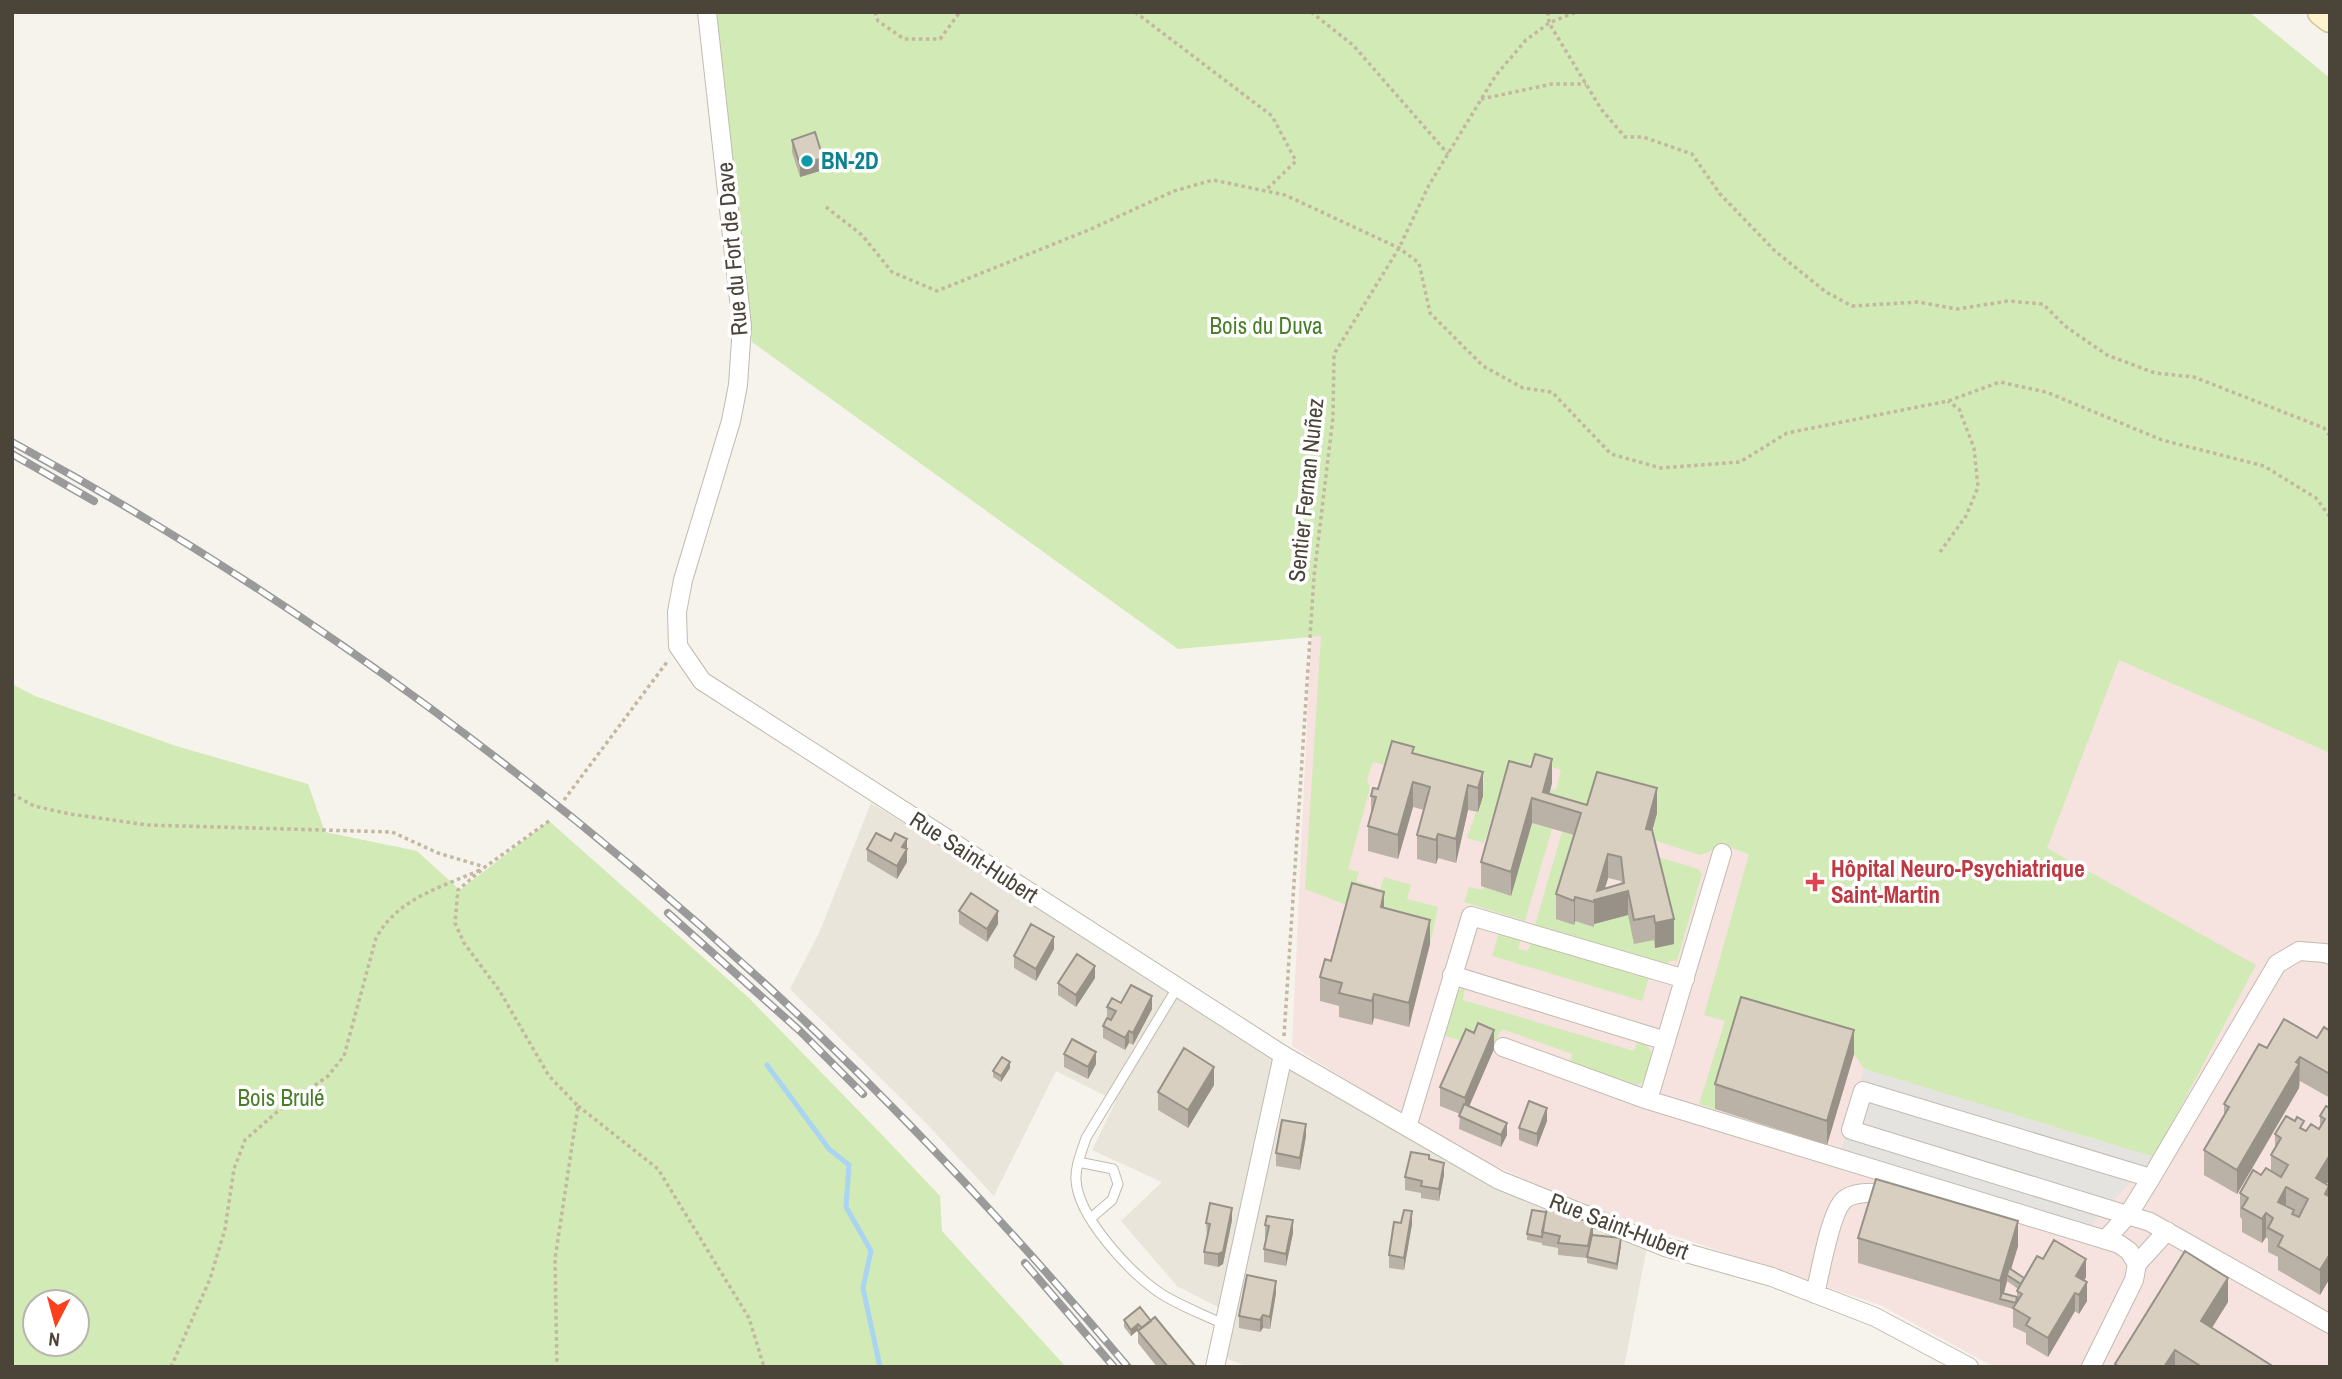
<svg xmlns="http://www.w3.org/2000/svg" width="2342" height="1379" font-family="'Archivo Narrow',sans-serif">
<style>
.residential{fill:#eae5da}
.medical{fill:#f6e3e0}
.green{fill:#d2eab5;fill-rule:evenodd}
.parking{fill:#e5e3e0}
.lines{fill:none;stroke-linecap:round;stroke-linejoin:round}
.stream{stroke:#a9d4f2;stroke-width:5}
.service-casing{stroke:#c2bbae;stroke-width:11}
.minor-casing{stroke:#c2bbae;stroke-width:20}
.secondary-casing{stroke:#d6c79b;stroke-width:29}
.path{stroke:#c4b79f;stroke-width:3.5;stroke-dasharray:3.5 3.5;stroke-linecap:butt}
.service{stroke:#fff;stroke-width:9}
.minor{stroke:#fff;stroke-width:18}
.secondary{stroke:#fff3cd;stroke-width:26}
.rail-casing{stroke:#9a9a9a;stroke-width:8}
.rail{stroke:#fff;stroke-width:5;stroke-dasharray:16;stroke-linecap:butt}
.wall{fill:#bab2a6;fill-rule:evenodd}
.shaded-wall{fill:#979187}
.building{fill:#d8cfc1;stroke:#979187;stroke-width:2;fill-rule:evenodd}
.culture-dot{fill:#0f9aa8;stroke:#fff;stroke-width:2.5}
.health-dot{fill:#e0444e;stroke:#fff;stroke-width:2.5}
.labels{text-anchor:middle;stroke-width:7;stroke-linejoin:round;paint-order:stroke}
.culture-label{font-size:23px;font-weight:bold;fill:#0d838f;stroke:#fff;text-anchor:start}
.street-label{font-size:23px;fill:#4b4439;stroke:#fff}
.park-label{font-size:23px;fill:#4a7f2a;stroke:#fff}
.health-label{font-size:23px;font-weight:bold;fill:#be3a42;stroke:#fff;text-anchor:start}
</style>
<rect width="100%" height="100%" fill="#f6f3ec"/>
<path class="residential" d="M871 803 1283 1055 1499 1180 1647 1247 1624 1367H1249L1217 1355 1228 1312 1177 1286 1121 1221 1162 1182 1092 1150 1116 1101 1056 1071 994 1196 924 1121 790 989 819 933Z"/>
<path class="medical" d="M1939 557 2330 717V1367H1994L1880 1305 1583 1205 1462 1151 1292 1046 1311 634Z"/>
<path class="green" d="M713 12H2249L2330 78V753L2119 660 2047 848 2256 965 2154 1157 1864 1069 1854 1054 1715 1109 1699 1104 1725 1021 1704 1015 1749 854 1720 844 1709 852 1700 855 1650 839 1657 798 1596 780 1587 814 1545 810 1551 789 1556 790 1561 770 1531 760 1525 775 1506 771 1484 843 1467 838 1476 812H1479L1484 778 1419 758 1391 767 1373 762 1367 779 1370 788 1348 869 1359 872 1356 881 1380 889 1384 877 1411 885 1407 899 1438 907 1430 944 1381 931 1352 907 1305 889 1321 636 1178 649 752 342 724 75Z
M12 684 35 696 176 746 308 784 325 832 417 851 460 890 549 821 749 998 887 1140 940 1196 942 1231 1066 1367H12ZM35 1302H77V1344H35Z
M1532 823 1552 829 1525 921 1464 902 1469 887 1482 890 1484 887 1511 896Z
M1562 832 1581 837 1574 925 1575 921 1593 926 1594 924 1628 915 1654 940 1655 947 1652 855 1698 869 1702 874 1677 961H1669L1668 964 1535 925Z
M1499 932 1521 939 1518 949 1528 951 1531 942 1649 977 1642 1001 1492 956Z
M1465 987 1463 1000 1634 1051 1638 1039 1647 1040V1045L1652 1054 1643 1082 1638 1085 1570 1062 1572 1054 1502 1029 1494 1043H1470L1444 1036 1456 992Z"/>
<path class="parking" d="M1864 1069 2154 1157 2087 1229 1840 1154Z"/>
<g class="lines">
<path class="stream" d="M767 1065 829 1149 849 1165 846 1207 871 1251 863 1288 880 1367"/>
<defs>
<path id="service" d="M1177 988 1086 1138C1082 1151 1075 1166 1076 1180 1078 1217 1128 1270 1157 1291 1177 1305 1203 1314 1225 1325
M1078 1162 1113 1169 1118 1184 1112 1200 1091 1218"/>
<path id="minor" d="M707 12 742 326 738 385 731 421 683 580 677 612 678 646 702 681 1283 1055 1499 1180 1665 1247 1772 1277 1875 1317 1969 1367
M2330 955 2325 953 2299 951 2277 964 2151 1178 1863 1091 1851 1130 2150 1222 2330 1324
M1452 975 1666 1041
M1503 1047 1648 1100 2119 1244 2129 1251 2137 1264 2134 1280 2091 1367
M1648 1100 1722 853
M1407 1127 1471 916 1685 979
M2105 1240 2128 1215 2151 1178
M2137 1264 2167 1231
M1815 1294C1820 1275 1830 1212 1844 1200 1854 1191 1874 1193 1886 1193L1891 1187
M1215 1367 1283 1055"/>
<path id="secondary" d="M2321 12 2330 19"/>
</defs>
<use href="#service" class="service-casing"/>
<use href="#minor" class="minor-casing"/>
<use href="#secondary" class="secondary-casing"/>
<path class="path" d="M875 12 878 21 904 39H940L960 12
M1135 12 1272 116 1296 161 1265 191
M1311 12 1353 45 1448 154
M1548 12 1549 23 1601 109 1625 137H1643L1692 154 1720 194 1775 251 1826 292 1852 306 1918 302 1957 309 2008 301 2043 304 2065 326 2107 355 2155 373 2194 377 2324 428 2330 436
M1481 99 1552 84H1586
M826 207 862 235 892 272 937 291 1091 229 1174 191 1213 180 1285 195 1399 248 1419 263 1430 313 1483 366 1523 388 1552 392 1611 454 1661 468 1740 462 1787 433 1948 401 2000 382 2046 392 2162 440 2264 466 2316 498 2330 517
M1940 552 1966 516 1978 487 1974 448 1959 409 1948 401
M12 794 34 806 70 814 148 825 392 832 438 853 485 867
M564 800 667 662
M549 821 485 867 458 890 455 923 464 943 499 990 549 1076 578 1106 555 1259 557 1367
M1284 1036 1314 576 1333 417 1334 354 1399 248 1429 185 1496 75 1526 40 1549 23 1576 12
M578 1106 658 1169 749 1318 764 1367
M171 1367 210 1279 225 1229 234 1169 245 1140 278 1111 328 1076 344 1056 376 938C398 898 440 888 480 870"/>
<use href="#service" class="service"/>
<use href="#minor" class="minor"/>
<use href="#secondary" class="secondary"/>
<defs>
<path id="rail" d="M12 442C299 598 571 799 808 1024 921 1132 1027 1247 1128 1367
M12 454 94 501
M668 913 800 1031 863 1094
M1025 1263 1114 1367"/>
</defs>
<use href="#rail" class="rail-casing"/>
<use href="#rail" class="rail"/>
</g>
<path class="wall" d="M792 140 823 170 800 177 792 152Z
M1414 753 1483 772V796L1478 812 1468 810 1456 863 1438 858 1436 864 1417 859V835L1424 810 1413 807 1398 859 1368 851V826L1371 815V796Z
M1509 761 1552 783 1549 794 1587 805 1657 813 1652 830 1674 944 1655 948 1654 940 1634 944 1628 915 1594 924V927L1575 921 1574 925 1556 919V894L1574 835 1532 823 1511 896 1481 886V862ZM1608 878 1621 881 1622 884 1605 888Z
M907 839V862L897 879 867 861V849L891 841Z
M1384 908 1430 944 1409 1027 1374 1018 1372 1025 1339 1017V1006L1320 1001V977L1331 961Z
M959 911 998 924 987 942 959 924Z
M1054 949 1036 981 1014 968V956Z
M1095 978 1076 1007 1058 995V983Z
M1121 1003 1152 1009 1133 1045 1129 1043 1125 1050 1103 1038V1026L1107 1018V1007Z
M2330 1031V1098L2300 1081 2299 1088 2237 1194 2204 1175V1150L2224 1115V1104L2267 1048 2317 1038Z
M1474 1033 1494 1049 1469 1106 1507 1135 1501 1147 1459 1129 1460 1114 1440 1106V1087Z
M1064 1054 1096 1064 1088 1079 1064 1067Z
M1854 1054 1827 1145 1715 1109V1084Z
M1010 1068 1001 1082 993 1077V1071Z
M1214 1085 1188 1128 1158 1110V1092Z
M2330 1108V1183L2328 1182 2326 1185 2330 1197V1278L2320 1295 2278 1270V1257L2268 1252V1239L2266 1237 2262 1243 2242 1232V1219L2240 1217V1193L2261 1175 2271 1171V1155L2275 1149V1134L2304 1130 2306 1131 2319 1129 2320 1127V1116Z
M1547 1121 1537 1147 1519 1140V1128Z
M1306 1136 1300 1170 1276 1166V1153Z
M1444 1175 1439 1201 1421 1198V1193L1405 1190V1177Z
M1566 1216 1593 1235 1621 1245 1617 1270 1587 1263V1258L1558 1255V1248L1542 1245V1243L1527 1240V1234Z
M1232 1220 1223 1264 1218 1267 1204 1264V1252L1207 1236 1206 1223Z
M1401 1223 1412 1224 1404 1270 1389 1268V1255Z
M1265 1225 1293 1233 1286 1266 1264 1262V1249L1267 1238H1265Z
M1858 1238 2018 1246 2011 1269 2024 1278 2043 1259 2086 1277 2084 1281 2087 1301 2079 1314 2075 1311 2048 1357 2026 1344V1333L2013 1327V1309L1858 1263ZM2007 1281 2018 1289 2017 1291V1297L2004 1293Z
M1276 1293 1270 1329 1263 1328 1260 1332 1239 1328V1316Z
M2228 1302 2212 1328 2274 1367H2115V1364Z
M1124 1320 1151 1321 1196 1367H1157L1138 1343V1330L1131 1336 1124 1327Z"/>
<path class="shaded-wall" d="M823 158V170L800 177V165Z
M1552 759V783L1547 803 1543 792Z
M1483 772V796L1478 812V788Z
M1413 782V807L1398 859V835Z
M1468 785V810L1456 863V839Z
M1657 788V813L1646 854V829Z
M1532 798V823L1511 896V872Z
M1438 834V858L1436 864V840Z
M907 839V862L897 879V866L902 847Z
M1608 854V878L1602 898 1628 891V915L1594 924V900Z
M1384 892V916L1381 907Z
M1575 897V921L1574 925V901Z
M998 911V924L987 942V929Z
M1674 919V944L1655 948V923Z
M1430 920V944L1409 1027V1003Z
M1054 937V949L1036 981V969Z
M1095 966V978L1076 1007V995Z
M1374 994V1018L1372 1025V1001Z
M1152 996V1009L1133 1045V1033Z
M1494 1030V1049L1465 1116V1098Z
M1854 1030V1054L1827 1145V1121Z
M1129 1031V1043L1125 1050V1038Z
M1096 1052V1064L1088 1079V1067Z
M2300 1057 2299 1088 2237 1194V1170Z
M1010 1062V1068L1001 1082V1076Z
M1214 1067V1085L1188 1128V1110Z
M1547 1108V1121L1537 1147V1134Z
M1507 1123V1135L1501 1147V1135Z
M1306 1124V1136L1300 1170V1158Z
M2328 1158V1182L2316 1203V1178Z
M1444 1163V1175L1439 1201V1189Z
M2329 1186V1211L2325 1194Z
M2286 1187V1212L2278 1202Z
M1232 1208V1220L1223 1264 1218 1267V1254Z
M1412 1211V1224L1404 1270V1258Z
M2266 1213V1237L2262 1243V1219Z
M1293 1220V1233L1286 1266V1254Z
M2018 1221V1246L2009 1276 2007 1275V1281L2002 1300 2000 1299V1281Z
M1593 1222V1235L1588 1259V1246Z
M1621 1238V1245L1617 1270V1264Z
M2330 1254V1278L2320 1295V1270Z
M2086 1259V1277L2076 1295V1276Z
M2228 1278V1302L2201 1345V1321Z
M1276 1281V1293L1270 1329V1317Z
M2087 1282V1301L2079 1314V1295Z
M2075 1293V1311L2048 1357V1338Z
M1263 1315V1328L1260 1332V1320Z
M1138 1324V1330L1131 1336V1330Z
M2175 1350V1367H2164Z"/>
<path class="building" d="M815 132 823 158 800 165 792 140Z
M1392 741 1414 747 1412 753 1483 772 1478 788 1468 785 1456 839 1438 834 1436 840 1417 835 1430 787 1413 782 1398 835 1368 826 1376 797 1371 796 1373 788 1378 789Z
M1535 754 1552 759 1543 792 1587 805 1597 772 1657 788 1646 829 1652 830 1674 919 1655 923 1654 916 1634 920 1628 891 1594 900V902L1575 897 1574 901 1556 894 1581 813 1532 798 1511 872 1481 862 1509 761 1531 767ZM1608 854 1621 857 1624 883 1597 891Z
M876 833 891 841 895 833 907 839 902 847 907 849 897 866 867 849Z
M1352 883 1384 892 1381 907 1430 920 1409 1003 1374 994 1372 1001 1339 993 1342 983 1320 977 1325 959 1331 961Z
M971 893 998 911 987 929 959 911Z
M1031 924 1054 937 1036 969 1014 956Z
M1077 954 1095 966 1076 995 1058 983Z
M1131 985 1152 996 1133 1033 1129 1031 1125 1038 1103 1026 1107 1018 1111 1020 1116 1011 1107 1007 1112 998 1121 1003Z
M1741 997 1854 1030 1827 1121 1715 1084Z
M2284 1019 2317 1038 2324 1027 2330 1031V1074L2300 1057 2296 1062 2299 1064 2237 1170 2204 1150 2229 1107 2224 1104 2259 1044 2267 1048Z
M1478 1023 1494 1030 1465 1098 1440 1087 1466 1029 1474 1033Z
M1072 1039 1096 1052 1088 1067 1064 1054Z
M1184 1048 1214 1067 1188 1110 1158 1092Z
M1002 1057 1010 1062 1001 1076 993 1071Z
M1529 1101 1547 1108 1537 1134 1519 1128Z
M1464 1104 1507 1123 1501 1135 1459 1116Z
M2326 1106 2330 1108V1159L2328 1158 2316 1178 2329 1186 2325 1194 2330 1197V1254L2320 1270 2278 1246 2283 1236 2268 1228 2273 1218 2266 1213 2262 1219 2242 1208 2248 1198 2240 1193 2253 1170 2261 1175 2266 1168 2281 1177 2288 1165 2271 1155 2281 1138 2275 1134 2286 1116 2295 1121 2297 1117 2304 1121 2300 1128 2306 1131 2311 1124 2319 1129 2325 1119 2320 1116ZM2286 1187 2308 1199 2299 1217 2292 1214 2294 1210 2278 1202Z
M1282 1120 1306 1124 1300 1158 1276 1153Z
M1411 1152 1429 1155V1159L1444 1163 1439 1189 1421 1186 1422 1181 1405 1177Z
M1876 1179 2018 1221 2000 1281 1858 1238Z
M1210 1203 1232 1208 1223 1252 1218 1254 1204 1252 1210 1224 1206 1223Z
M1547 1209 1566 1211 1565 1216 1593 1222 1588 1246 1558 1243 1560 1236 1542 1232Z
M1404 1210 1412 1211 1404 1258 1389 1255 1394 1222 1401 1223Z
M1532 1210 1546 1212 1542 1237 1527 1234Z
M1267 1216 1293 1220 1286 1254 1264 1249 1269 1226 1265 1225Z
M1592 1235 1621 1238 1617 1264 1587 1257Z
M2054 1240 2086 1259 2076 1276 2087 1282 2079 1295 2075 1293 2048 1338 2026 1325 2030 1318 2013 1308 2022 1294 2017 1291 2037 1256 2043 1259Z
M2185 1251 2228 1278 2201 1321 2274 1367H2202L2175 1350 2164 1367H2120L2115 1364Z
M2009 1268 2024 1278 2021 1284 2007 1275Z
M1247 1275 1276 1281 1270 1317 1263 1315 1260 1320 1239 1316Z
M2002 1293 2017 1297 2016 1303 2000 1299Z
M1140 1307 1151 1321 1142 1328 1138 1324 1131 1330 1124 1320Z
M1155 1317 1196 1367H1168L1138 1331Z"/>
<circle class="culture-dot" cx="807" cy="161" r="7"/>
<path class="health-dot" d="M1811.5 871.5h7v7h7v7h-7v7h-7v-7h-7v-7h7z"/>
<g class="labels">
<g class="culture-label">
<text x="821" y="169">BN-2D</text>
</g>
<g class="street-label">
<text transform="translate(732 249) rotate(-95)" y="8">Rue du Fort de Dave</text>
<text transform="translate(1306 490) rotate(-84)" y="8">Sentier Fernan Nuñez</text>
<text transform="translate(974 857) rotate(33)" y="8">Rue Saint-Hubert</text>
<text transform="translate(1619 1226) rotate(21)" y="8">Rue Saint-Hubert</text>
</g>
<g class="park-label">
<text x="1266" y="334">Bois du Duva</text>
<text x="281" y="1106">Bois Brulé</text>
</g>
<g class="health-label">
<text x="1831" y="877">Hôpital Neuro-Psychiatrique<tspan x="1831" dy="26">Saint-Martin</tspan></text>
</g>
</g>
<rect width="2342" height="1379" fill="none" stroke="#4b4439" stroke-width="28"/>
<g transform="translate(56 1323) rotate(186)"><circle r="33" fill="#ffffff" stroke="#b7b4b0" stroke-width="2"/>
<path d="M0-5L12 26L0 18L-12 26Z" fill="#fc3f1d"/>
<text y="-10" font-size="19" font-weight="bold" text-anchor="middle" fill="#4b4439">N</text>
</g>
</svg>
